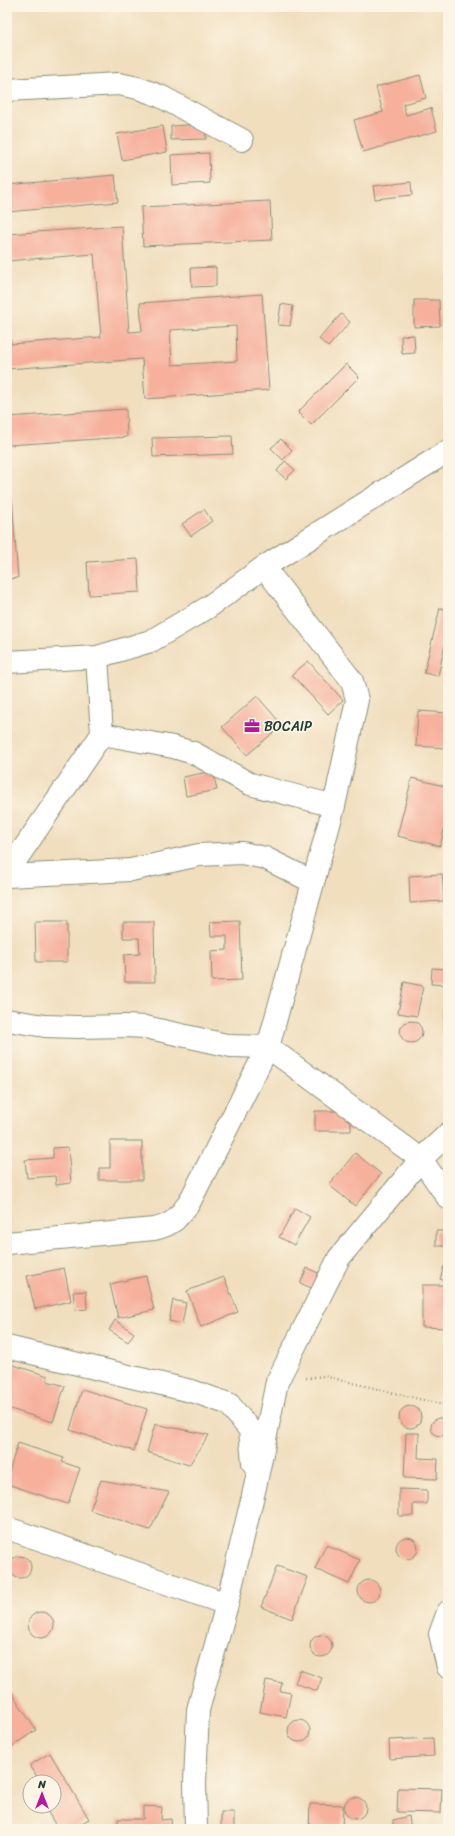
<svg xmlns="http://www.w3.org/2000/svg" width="455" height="1836" font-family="Sriracha,sans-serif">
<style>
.building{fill:#f6b09c;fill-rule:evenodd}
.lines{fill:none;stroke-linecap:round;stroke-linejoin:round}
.minor-casing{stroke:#888e78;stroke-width:24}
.path{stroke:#888e78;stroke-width:2.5;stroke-dasharray:1 3;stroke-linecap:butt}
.minor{stroke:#fff;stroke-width:22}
.labels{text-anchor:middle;stroke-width:3.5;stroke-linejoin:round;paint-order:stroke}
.poi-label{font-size:14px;fill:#1f3d34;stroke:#fcf5e5;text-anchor:start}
</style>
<rect width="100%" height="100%" fill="#fcf5e5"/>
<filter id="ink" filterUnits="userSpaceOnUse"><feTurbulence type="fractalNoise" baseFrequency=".025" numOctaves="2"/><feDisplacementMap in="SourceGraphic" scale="8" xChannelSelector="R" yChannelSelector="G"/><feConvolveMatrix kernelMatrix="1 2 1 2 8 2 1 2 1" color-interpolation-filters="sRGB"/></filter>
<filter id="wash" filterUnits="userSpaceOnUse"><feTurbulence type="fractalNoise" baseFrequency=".012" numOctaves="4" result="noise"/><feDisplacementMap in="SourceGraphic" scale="16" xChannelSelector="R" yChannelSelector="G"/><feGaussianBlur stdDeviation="0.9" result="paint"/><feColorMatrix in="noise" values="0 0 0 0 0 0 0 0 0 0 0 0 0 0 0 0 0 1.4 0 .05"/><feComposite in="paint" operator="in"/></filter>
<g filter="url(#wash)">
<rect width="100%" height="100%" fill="#f0debd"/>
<g id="blocks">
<path class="building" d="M420 75 426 98 403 104 406 115 431 108 437 131 363 152 354 120 383 112 376 87Z
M205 124 206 139 171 140V126Z
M163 126 167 152 122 160 117 134Z
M209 153 210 183 172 185 171 155Z
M115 175 118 202 7 212V185Z
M411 182 412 195 375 199 373 186Z
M270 201 272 240 143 246 141 207Z
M122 226 129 332 142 331 140 303 262 294 269 390 145 399 142 359 7 369V306L11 344 101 337 94 254 7 261V234ZM236 326 237 361 172 365 170 330Z
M216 267V286L192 287 191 268Z
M414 300H439L440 326 414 327Z
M281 304 293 306 290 326 278 325Z
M341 314 350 322 328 347 319 339Z
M414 335 415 353 402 354 401 336Z
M346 364 359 377 311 425 298 412Z
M126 409 127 437 9 445 7 417Z
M232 436 233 454 153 457 152 438Z
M281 439 292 450 283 460 271 448Z
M285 461 295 470 286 479 277 471Z
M7 499H12L18 578 7 579Z
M204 509 212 521 191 536 182 524Z
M138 559 140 592 89 595 87 562Z
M440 608 448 610V632L438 676 424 673Z
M308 661 343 700 328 714 292 675Z
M257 696 282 725 247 755 222 727Z
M418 711 448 713 446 748 416 746Z
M213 771 217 790 186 796 183 777Z
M412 778 448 787V815L440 846 397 836Z
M442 874 444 901 410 903 409 876Z
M240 921 242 980 212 981 211 951 227 950V936H211L210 922Z
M35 922H67V962H36Z
M123 922H154L155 982H125L124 955 140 954 139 938H123Z
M432 968 448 969 447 985 431 984Z
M404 982 423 986 417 1016 398 1013Z
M445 1010H448V1029H444Z
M400 1032a11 11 0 1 1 22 0a11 11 0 1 1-22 0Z
M315 1111H351V1131H315Z
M110 1141H142V1180H99V1168H110Z
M68 1147 71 1183 56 1185 55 1176 27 1178 25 1160 53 1158V1148Z
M355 1153 381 1174 355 1206 329 1185Z
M295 1208 310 1217 294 1245 279 1237Z
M436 1231H448V1246H436Z
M444 1266 448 1268V1282L440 1279Z
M64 1268 71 1301 35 1309 27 1276Z
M307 1268 323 1275 316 1290 300 1283Z
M146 1276 154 1310 118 1318 110 1284Z
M224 1277 238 1312 201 1327 187 1291Z
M422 1285H447V1328L422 1327Z
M86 1291 87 1309 75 1310 73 1292Z
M173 1300 186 1303 182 1324 169 1321Z
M115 1320 134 1333 128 1342 109 1330Z
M7 1363 48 1376 47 1381 65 1386 53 1422 7 1408Z
M82 1389 147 1409 134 1451 70 1430Z
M399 1417a11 11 0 1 1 22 0a11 11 0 1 1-22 0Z
M431 1427a9 9 0 1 1 18 0a9 9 0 1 1-18 0Z
M155 1424 209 1435 189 1465 147 1452Z
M406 1433H419L418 1458 438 1459 437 1479 404 1478Z
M18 1443 64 1458 62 1462 80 1468 68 1504 7 1484V1478Z
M101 1480 169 1492 150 1530 90 1510Z
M399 1489 427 1490V1504H413V1516H399Z
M396 1548a11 11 0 1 1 22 0a11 11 0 1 1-22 0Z
M326 1545 360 1560 349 1584 315 1569Z
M9 1567a11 11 0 1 1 22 0a11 11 0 1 1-22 0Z
M277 1566 308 1577 292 1619 261 1607Z
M358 1591a11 11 0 1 1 22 0a11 11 0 1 1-22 0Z
M28 1625a13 13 0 1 1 26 0a13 13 0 1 1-26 0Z
M310 1646a11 11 0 1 1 22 0a11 11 0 1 1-22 0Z
M300 1670 322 1678 317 1691 295 1683Z
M266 1680 282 1683 280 1691 291 1693 286 1717 260 1712Z
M8 1687 36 1730 11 1747 7 1741Z
M288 1731a11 11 0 1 1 22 0a11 11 0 1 1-22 0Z
M433 1738 434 1756 390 1759 389 1740Z
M50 1753 89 1819 72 1829H58L44 1806H54V1782H40L30 1765Z
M398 1788 442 1789 441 1813 397 1812Z
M344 1808a11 11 0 1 1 22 0a11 11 0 1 1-22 0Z
M310 1804 343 1805 342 1829H309Z
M143 1806 162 1807 161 1820 171 1819 172 1829H118V1819H143Z
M221 1812H234V1829H221Z
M409 1816 411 1829H393V1820Z"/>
</g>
</g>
<g filter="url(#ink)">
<use href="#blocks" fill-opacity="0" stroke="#888e78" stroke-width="1"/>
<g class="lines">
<defs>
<path id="minor" d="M7 90 119 84 138 88 160 96 242 140
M97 657 102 734 173 747 194 753 250 784 334 806
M7 662 97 657 151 641 207 608 264 567 448 451
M7 869 13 864 102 734
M7 876 131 870 199 855 242 853 265 858 313 882
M7 1020 45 1026 77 1027 126 1026 145 1027 231 1046 268 1047 421 1159 448 1198
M7 1243 154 1229C173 1225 178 1218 189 1203L268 1047 334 806 357 700 352 681 264 567
M7 1347 195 1392 229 1404 250 1430 253 1463
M7 1528 227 1604 198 1710 195 1783 196 1829
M227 1604 255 1487 277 1382 339 1258 421 1159 448 1134
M448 1612 440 1634 448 1667"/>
</defs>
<use href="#minor" class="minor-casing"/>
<path class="path" d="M306 1378 324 1376 448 1406"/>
<use href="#minor" class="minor"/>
</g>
</g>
<defs>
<symbol id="office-bare" viewBox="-9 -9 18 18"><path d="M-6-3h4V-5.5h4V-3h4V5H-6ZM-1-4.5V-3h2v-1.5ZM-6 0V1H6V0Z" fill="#b5179e" stroke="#fcf5e5" stroke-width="2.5" paint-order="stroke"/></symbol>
</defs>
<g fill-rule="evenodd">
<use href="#office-bare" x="241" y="715" width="22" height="22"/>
</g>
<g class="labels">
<g class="poi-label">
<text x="264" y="731">BOCAIP</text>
</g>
</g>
<rect width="455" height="1836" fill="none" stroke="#fcf5e5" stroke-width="24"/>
<g transform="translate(42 1794)"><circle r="19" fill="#fcf5e5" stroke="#a4ab9e"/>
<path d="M0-3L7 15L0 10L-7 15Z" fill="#b5179e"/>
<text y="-6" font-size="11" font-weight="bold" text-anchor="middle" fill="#1f3d34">N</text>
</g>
</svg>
